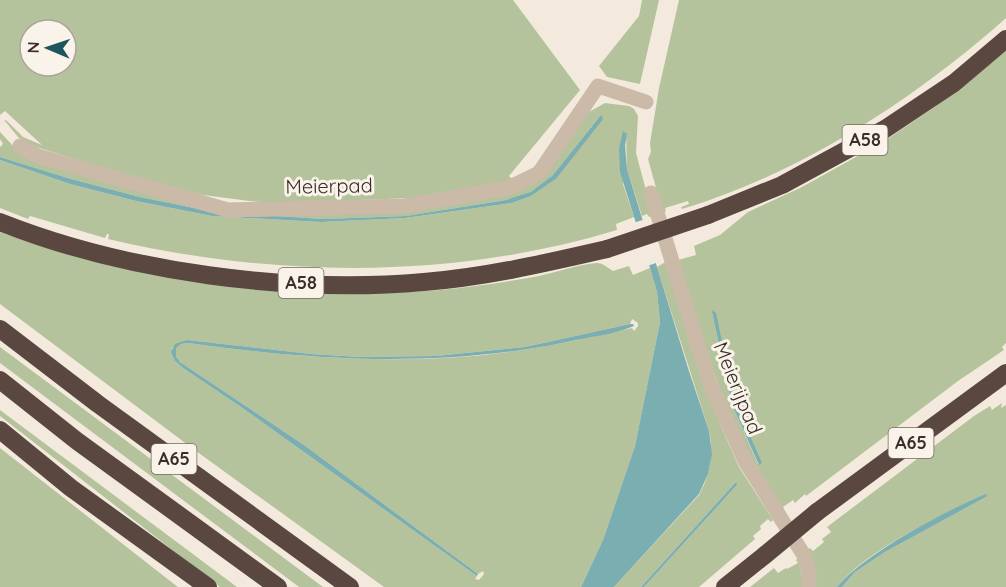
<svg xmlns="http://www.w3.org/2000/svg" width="1006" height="587" font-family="Quicksand,sans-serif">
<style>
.green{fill:#b5c39c;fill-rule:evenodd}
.water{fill:#7baeb1}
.pier{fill:#f3eadd}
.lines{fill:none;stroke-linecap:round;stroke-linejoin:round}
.street{stroke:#ccbaa8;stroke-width:15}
.highway{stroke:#5a4840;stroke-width:18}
.highway-bridge{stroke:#5a4840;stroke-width:18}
.labels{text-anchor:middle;stroke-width:6;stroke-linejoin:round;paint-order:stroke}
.shield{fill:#faf3ea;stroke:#736963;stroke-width:1.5}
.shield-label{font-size:18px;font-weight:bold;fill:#392e29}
.street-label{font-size:20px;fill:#392e29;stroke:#faf3ea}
</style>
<rect width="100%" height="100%" fill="#f3eadd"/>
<path class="green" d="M0 0H513L580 90 509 176 514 181 418 199 272 203 249 201 203 195 158 185 30 145 18 137 5 121 0 124 6 120 23 137 42 145 5 111 0 115ZM30 30H66V66H30Z
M642 0H659L640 84 607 77 599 66 639 16Z
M679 0H1006V18C915 99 800 174 682 209L681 207 689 204 688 201 665 208 666 211 663 213 648 159 651 152 650 143 659 88Z
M1006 51V343L1002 347 1004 350 958 381 806 496 805 494 795 503 793 500 783 507 785 511 782 513C729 438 706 346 678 260L696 255 694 246 720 235 748 212 800 188 883 142 936 106ZM714 311 735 402 761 463 758 464 732 405 712 312Z
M605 103 629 106 634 109 638 116 636 153 653 216 649 217 647 214 642 216 627 169 626 131 623 184 634 217 616 224 617 230C452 280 275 278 108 239L109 234H107L105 238 30 216 28 219 0 208V160L70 184 136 201 212 216 321 222 405 218 512 203 531 196 556 179 603 117H599L552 176 539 188 523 196 506 200 406 216 323 219 214 212 140 197 71 179 0 157V147L3 144 0 139V132L16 149 213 206 510 194 587 113Z
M0 232C141 283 290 302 440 290 473 287 506 282 539 276 557 272 579 264 597 263 603 263 608 268 613 271L629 266 633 275 650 268 657 292 660 322 635 446 603 540 581 587H384L196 451 0 304ZM632 319 638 323V326L634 331 632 328C575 341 519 353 461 357 369 363 278 356 188 343L181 344 175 348 176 358 180 362 304 445 478 574 483 571 484 574 479 580 475 579 477 576 241 407 183 368 175 361 172 348 187 340 311 354 359 357 436 356 525 347 630 324Z
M667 261 721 426 739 467 773 520 771 522 768 519 760 526 761 529 753 536 755 539 699 587H644L736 486 735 483 641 587H614L699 495C710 475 714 454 709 431L657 267Z
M0 347 323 587H299L0 363Z
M1002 403 1001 408 1006 405V587H842L855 572 885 552 986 497 985 494C942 515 866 550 837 587H815L807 550 810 548 813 551 824 542 822 539 831 532 827 527 974 416 990 406 992 410Z
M0 410 237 587H220L0 416Z
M0 448 174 584 178 587H0Z
M798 558 804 587H750L774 568 778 573 786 568 787 569 798 563 796 560Z"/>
<path class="water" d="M600 116H602L603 119 556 179 531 196 512 203 405 218 321 222 212 216 136 201 70 184 0 160V157L71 179 140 197 214 212 323 219 406 216 506 200 531 192 552 176Z
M623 131 627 134 625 145 627 169 688 368 709 431 712 454 708 474 699 494 614 587H581L603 540 635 446 660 322 657 292 650 268 620 172 619 149Z
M713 310 716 313 735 402 762 463 759 465 732 405 712 312Z
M630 324H633L634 326C613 335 589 337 567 342 442 368 314 361 188 343L181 344 176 348V357L180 362 304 445 478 574 477 576 241 407 183 368 175 361 171 352 175 344 187 340 311 354 359 357 436 356 525 347Z
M735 483H737L736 486 644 587H641Z
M985 494 987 495 986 497 885 552 855 572 842 587H837C865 553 944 512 985 494Z"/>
<path class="pier" d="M646 219 659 262 647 266 633 223Z"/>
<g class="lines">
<path class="street" d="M20 146 38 156 228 210 405 206 508 188 539 173 598 86 646 102
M651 193 709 381 745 461 805 557 809 574V587"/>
<path class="highway" d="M708 215 782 185 885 129 954 83 1006 39
M0 222C126 272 289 294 424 282 486 277 546 263 607 249
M0 329 98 404 350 587
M0 380 77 441 278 587
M0 430 71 488 208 587
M817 512 1006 373
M725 587 765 555"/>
<path class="highway-bridge" d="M607 249 708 215
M765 555 817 512"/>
</g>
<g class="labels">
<g class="shield">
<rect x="842.5" y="125" width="45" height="30" rx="4.5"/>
<rect x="278.5" y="268" width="45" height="30" rx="4.5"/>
<rect x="888.5" y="428" width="45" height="30" rx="4.5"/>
<rect x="151.5" y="444" width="45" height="30" rx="4.5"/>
</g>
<g class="shield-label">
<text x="865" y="146">A58</text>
<text x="301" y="289">A58</text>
<text x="911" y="449">A65</text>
<text x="174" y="465">A65</text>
</g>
<g class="street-label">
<text transform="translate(329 186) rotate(-1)" y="7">Meierpad</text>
<text transform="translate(738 388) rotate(68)" y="7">Meierijpad</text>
</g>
</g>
<g transform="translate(48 48) rotate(272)"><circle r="28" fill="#faf3ea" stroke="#ada49d" stroke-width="1.5"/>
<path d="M0-4.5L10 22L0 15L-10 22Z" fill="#1c565c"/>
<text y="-9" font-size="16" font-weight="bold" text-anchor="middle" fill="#392e29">N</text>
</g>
</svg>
